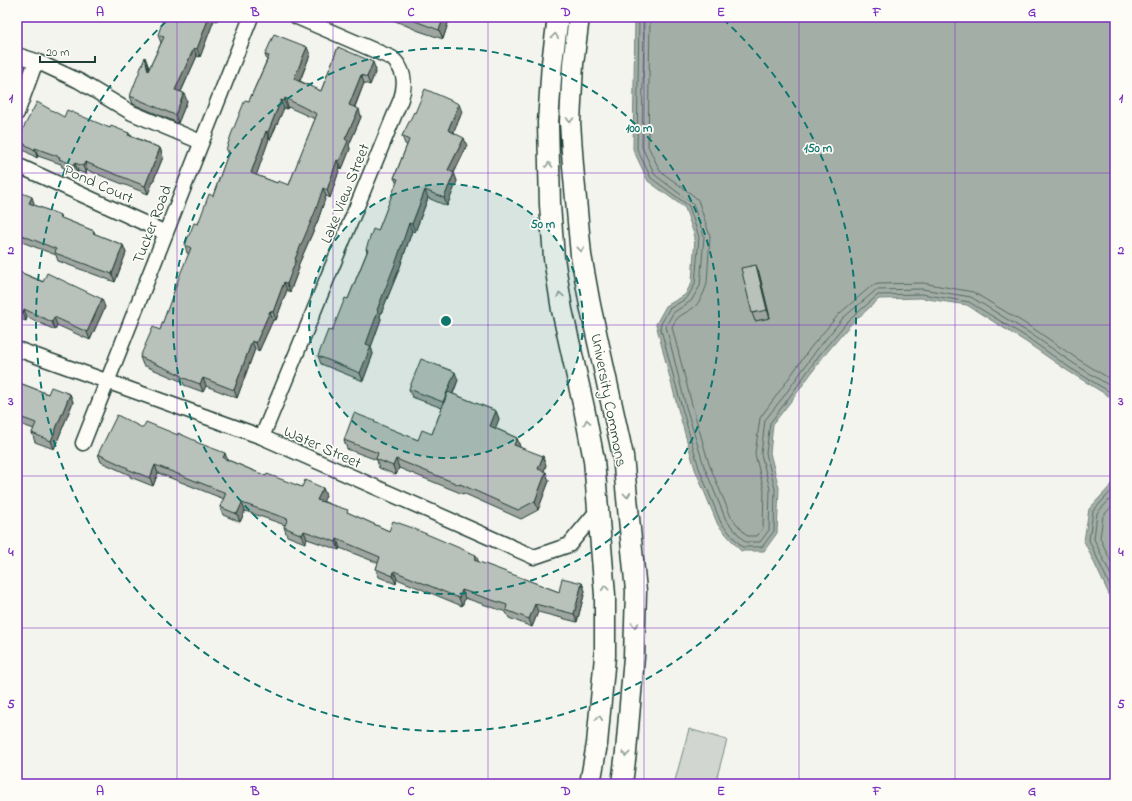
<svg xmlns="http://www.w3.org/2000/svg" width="1132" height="801" font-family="'Indie Flower',sans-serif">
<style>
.green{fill:#d1d6d1;stroke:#788a82}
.water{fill:#a3aea7;stroke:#6e8179}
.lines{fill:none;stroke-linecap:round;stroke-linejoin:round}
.shore{stroke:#546a62;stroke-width:1}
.minor-casing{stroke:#1f3d34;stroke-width:17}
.secondary-casing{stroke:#1f3d34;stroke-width:23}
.minor{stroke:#fdfcf7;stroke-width:14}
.secondary{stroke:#fdfcf7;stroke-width:20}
.wall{fill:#9fa6a1;stroke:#1f3d34;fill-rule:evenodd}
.shaded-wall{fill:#828783;stroke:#1f3d34}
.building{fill:#b9c1bb;stroke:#1f3d34;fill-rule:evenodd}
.oneway{stroke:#8e9c96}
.grid{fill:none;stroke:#7b2cbf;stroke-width:1;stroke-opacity:0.55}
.ring{fill:none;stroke:#0f766e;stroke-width:2;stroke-dasharray:7 5}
.labels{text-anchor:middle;stroke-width:3.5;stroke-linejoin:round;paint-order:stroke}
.street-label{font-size:16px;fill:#1f3d34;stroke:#fdfcf7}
.centre{fill:#0f766e;stroke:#fdfcf7;stroke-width:2}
.ring-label{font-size:12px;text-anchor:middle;font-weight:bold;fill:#0f766e;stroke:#fdfcf7;stroke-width:3.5;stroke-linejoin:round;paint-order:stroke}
.neatline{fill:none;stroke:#7b2cbf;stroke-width:1.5}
.grid-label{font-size:13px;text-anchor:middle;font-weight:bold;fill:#7b2cbf}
</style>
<rect width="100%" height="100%" fill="#f4f4ef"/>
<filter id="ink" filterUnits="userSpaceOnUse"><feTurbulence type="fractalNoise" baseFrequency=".025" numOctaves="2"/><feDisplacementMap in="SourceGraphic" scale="8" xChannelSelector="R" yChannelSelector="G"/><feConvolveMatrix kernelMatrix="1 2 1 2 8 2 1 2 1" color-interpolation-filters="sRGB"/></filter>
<g filter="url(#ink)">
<path class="green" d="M689 729 727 740 715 784H674Z"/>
<path class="water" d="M635 17H1115V400L1068 371 1026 342 967 305 921 298 879 299 850 325 823 357 791 401 773 424 770 453 779 488 777 533 764 551H741L718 525 695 469 678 409 656 324 666 306 685 295 692 282 695 237 685 208 648 181 633 149Z
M1115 481V607L1084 541 1089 509Z"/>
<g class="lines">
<path class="shore" d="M639 17 637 149 651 178 689 206 699 237 695 284 687 298 669 309 660 326 682 408 699 468 721 523 742 547H762L774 531 775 489 766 453 770 423 788 399 820 354 847 322 878 295 922 294 969 302 1028 338 1070 368 1115 395
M644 17 642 147 655 175 693 204 704 236 700 286 691 301 673 313 666 326 686 407 704 466 726 520 745 542H760L769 530 770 489 761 454 765 420 784 396 816 351 843 318 876 290 922 289 971 297 1031 334 1073 363 1115 389
M650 17 648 146 660 171 694 196 698 200 710 236 707 283C705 291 700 303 693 308 683 315 677 315 672 327L692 405 709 464 731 517 747 536H757L763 528 764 490 755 454 760 418 779 392 811 347 839 314 869 288 874 285 879 284 923 283 973 292 1034 329 1076 358 1115 382
M1115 487 1093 511 1089 540 1115 597
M1115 494 1097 513 1094 539 1115 584
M1115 503 1103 516 1100 538 1115 570"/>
<defs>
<path id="minor" d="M17 55 36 61 79 81 132 113 201 142
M17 113 36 61
M17 165 166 233
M17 349 262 437 534 557 569 545 598 510
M262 437 401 99C406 83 405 70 392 58L297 17
M83 443 251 17"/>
<path id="secondary" d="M558 17 552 63 548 123 550 205 554 258 562 310 584 408 594 460 605 595V656L597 744 590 784
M579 17 573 64 570 122 573 166 581 255 590 305 623 456 636 591 634 657 626 752 622 784"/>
</defs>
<use href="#minor" class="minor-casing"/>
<use href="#secondary" class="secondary-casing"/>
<use href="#minor" class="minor"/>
<use href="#secondary" class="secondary"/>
</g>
<path class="wall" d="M171 17H218L217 21 214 20 200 57 197 56 181 92 187 101 178 123 133 104 130 96 148 65 149 69 161 43 158 35Z
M369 17H377L376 20Z
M386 17H450L443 39 419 31Z
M338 47 376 70 370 85 364 83 355 107 361 117 349 145 350 149 342 169 340 168 330 198 326 196 318 220 298 266 299 268 290 292 287 290 276 320H273L259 351 255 349 237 398 206 386 203 392 184 385 183 382 143 365 140 357 160 330 189 254 187 253 185 245 198 224 213 196 228 155 226 150 249 101 267 60 265 55H310L300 81 321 91ZM288 107 315 119 289 185 277 183 256 175 269 139 270 140 284 108 287 109Z
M462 112 454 132 467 146 454 173 457 181 447 206 428 198 415 232 412 231 400 267 380 316 381 319 371 347 373 354 363 381 321 364 318 356 332 331 348 299 367 252 366 249 378 231 397 184 394 178 407 145 405 144 402 136 415 113Z
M64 117 110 128 129 133 130 135 160 148 163 157 148 194 87 170 86 174 78 171 77 174 62 167 61 164 38 156 37 158 20 148 17 141V139Z
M17 191 34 205 60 215 61 218 94 231 95 234 123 245 126 253 115 282 58 261 56 255 22 242 17 254Z
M17 271 105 307 90 340 57 325 55 330 27 317 26 321 17 318Z
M759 273 770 318 755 321 752 313Z
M458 380 453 394 496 411 499 419 495 428 517 438 520 447 546 465 544 471 549 481 538 510 521 519 463 493V494L399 468 396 475 379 468 377 460 347 449 344 440 375 423 418 440 432 434 442 408 412 397 409 389Z
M17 382 48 394H70L73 402 54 449 35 442 32 433 34 429 17 423Z
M143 428 197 443 228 460 266 476 302 487 323 488 326 496 323 501 349 513 389 531 478 562 559 592 582 583 585 591 577 622 538 612 532 627 509 618 506 612 465 598 462 606 397 579 396 584 379 577 376 569 378 563 340 548 339 550 307 539 305 543 287 536 284 527 285 525 245 511 240 522 223 515 220 507 224 499 158 473 153 486 130 477V475L101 462 98 454Z"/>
<path class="shaded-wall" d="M209 17H213L214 20 200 57 197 49Z
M216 17H218L217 21Z
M444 17H450L443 39 439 30Z
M307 47 310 55 297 87 294 79Z
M194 48 197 56 178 98 175 90Z
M145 57 148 65 151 79 148 71Z
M373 62 376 70 370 85 367 77Z
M361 75 364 83 352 113 349 105Z
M184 93 187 101 178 123 175 115Z
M285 98 288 107 287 109 284 101Z
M281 100 284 108 270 140 268 132Z
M459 104 462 112 451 138 448 130Z
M359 109 361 117 349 145 350 149 342 169 339 161 345 139Z
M266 131 269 139 254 182 251 173Z
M464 138 467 146 451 178 448 170Z
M35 148 38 156 37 158 35 150Z
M160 148 163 157 148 194 145 186Z
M337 160 340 168 330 198 327 190Z
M85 162 87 170 86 174 83 166Z
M75 163 78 171 77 174 74 165Z
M454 173 457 181 447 206 444 198Z
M323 188 326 196 318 220 298 266 299 268 290 292 287 284 295 259Z
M425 190 428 198 415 232 412 224Z
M32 197 35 206 29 203Z
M409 223 412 231 400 267 380 316 381 319 371 347 373 354 363 381 360 373 366 344 377 310Z
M19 234 22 242 17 254V238Z
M123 245 126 253 115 282 112 274Z
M756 265 759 273 770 318 767 310Z
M284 282 287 290 276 320 273 312Z
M102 299 105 307 90 340 87 332Z
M24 309 27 317 26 321 23 313Z
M270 311 273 320 259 351 256 343Z
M54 317 57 325 55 330 52 322Z
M252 341 255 349 237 398 234 390Z
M455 372 458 380 446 410 443 402Z
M203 378 206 386 203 392 200 384Z
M70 394 73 402 54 449 51 441Z
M496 411 499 419 493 435 490 426Z
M517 438 520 447 517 454 514 445Z
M225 453 228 461 223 458Z
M543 456 546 465 542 478 538 469Z
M396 459 399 468 396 475 393 466Z
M155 465 158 473 153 486 150 478Z
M546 472 549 481 538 510 535 501Z
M323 488 326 496 320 508 317 500Z
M242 503 245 511 240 522 237 514Z
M304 531 307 539 305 543 302 535Z
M337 539 340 548 339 550 336 542Z
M476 555 479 563 474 560Z
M394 571 397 579 396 584 393 576Z
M582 583 585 591 577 622 574 614Z
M462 590 465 598 462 606 459 598Z
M535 604 538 612 532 627 529 619Z"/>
<path class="building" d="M164 17H168L171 18V17H209L197 49 194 48 175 90 184 93 175 115 130 96 145 57 148 71 164 37 158 35Z
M405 17H444L439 30 415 21Z
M274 34 307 47 294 79 321 91 338 47 373 62 367 77 361 75 349 105 359 109 345 139 348 141 339 161 337 160 327 190 323 188 315 212 295 259 296 260 287 284 284 282 273 312 270 311 256 343 252 341 234 390 203 378 200 384 181 377V375L140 357 153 327 160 330 181 272 191 248 185 245 194 223 198 224 209 194 213 196 229 151 226 150 231 135 245 100 249 101 269 56 265 55ZM285 98 317 114 298 161 289 185 278 181 277 183 251 173 266 131 268 132 281 100 284 101Z
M425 89 459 104 448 130 464 138 448 170 454 173 444 198 425 190 412 224 409 223 397 259 377 310 378 311 366 344 371 346 360 373 318 356 328 330 332 331 345 298 348 299 368 250 366 249 373 229 378 231 398 179 394 178 409 140 402 136 414 112 415 113Z
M37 102 64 117 67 110 110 128 111 126 129 133 128 135 160 148 145 186 85 162 83 166 75 163 74 165 59 159 60 157 35 148V150L17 140Z
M17 191 32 197 29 203 60 215 59 217 94 231 93 233 123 245 112 274 55 253 56 249 19 234 17 238Z
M756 265 767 310 752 313 741 268Z
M17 271 43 282 47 273 102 299 87 332 54 317 52 322 24 309 23 313 17 311Z
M421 359 455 372 443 402 409 389Z
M17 382 48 394 51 387 70 394 51 441 32 433 36 423 17 416Z
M448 392 496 411 490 426 517 438 514 445 543 456 538 469 546 472 535 501 518 510 460 484V485L396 459 393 466 376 459 378 453 344 440 354 413 375 421 374 422 418 440 422 430 432 434Z
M117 415 143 428 146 422 178 435V433L196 441V442L225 453 223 458 266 476 267 474 302 487 305 480 323 488 317 500 348 510 347 512 389 531 393 521 410 527 476 555 474 560 501 570 559 592 562 578 582 583 574 614 535 604 529 619 506 610 507 605 462 590 459 598 394 571 393 576 376 569 380 557 337 539 336 542 304 531 302 535 284 527 288 519 242 503 237 514 220 507 226 493 155 465 150 478 127 469 128 468 98 454Z"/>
<defs><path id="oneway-chevron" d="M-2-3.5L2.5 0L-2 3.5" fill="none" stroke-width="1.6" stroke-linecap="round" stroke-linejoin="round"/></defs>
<g class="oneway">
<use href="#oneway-chevron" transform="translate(555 36) rotate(-82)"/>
<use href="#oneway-chevron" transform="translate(570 120) rotate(91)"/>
<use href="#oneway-chevron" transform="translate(549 165) rotate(-91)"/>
<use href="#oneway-chevron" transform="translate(581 249) rotate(84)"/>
<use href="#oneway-chevron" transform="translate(560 295) rotate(-99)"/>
<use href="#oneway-chevron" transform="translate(587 422) rotate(-101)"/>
<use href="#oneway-chevron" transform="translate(627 495) rotate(85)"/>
<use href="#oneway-chevron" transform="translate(605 588) rotate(-95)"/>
<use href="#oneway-chevron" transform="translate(635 625) rotate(91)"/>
<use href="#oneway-chevron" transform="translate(599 718) rotate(-85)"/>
<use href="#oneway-chevron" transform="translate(626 754) rotate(96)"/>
</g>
</g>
<path class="grid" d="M177 17V784M333 17V784M488 17V784M644 17V784M799 17V784M955 17V784M17 173H1115M17 325H1115M17 476H1115M17 628H1115"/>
<circle cx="446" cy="321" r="137" fill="#0f766e" fill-opacity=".12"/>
<g class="ring">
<circle cx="446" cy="321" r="137"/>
<circle cx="446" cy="321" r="273"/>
<path d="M723 19A410 410 0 1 1 169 19"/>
</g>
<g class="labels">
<g class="street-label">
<text transform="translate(99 183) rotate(24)" y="6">Pond Court</text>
<text transform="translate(344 193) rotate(-68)" y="6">Lake View Street</text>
<text transform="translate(151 224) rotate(-69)" y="6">Tucker Road</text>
<text transform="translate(610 400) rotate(79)" y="6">University Commons</text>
<text transform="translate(323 446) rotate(24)" y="6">Water Street</text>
</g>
</g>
<circle cx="446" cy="321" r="6" class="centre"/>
<g class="ring-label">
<text x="639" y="132">100 m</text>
<text x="818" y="152">150 m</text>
<text x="543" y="228">50 m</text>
</g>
<rect width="1132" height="801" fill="none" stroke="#fdfcf7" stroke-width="44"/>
<path d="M40 56v6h55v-6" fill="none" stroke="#1f3d34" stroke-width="2"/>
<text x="46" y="56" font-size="12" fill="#1f3d34" stroke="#fdfcf7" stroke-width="3" paint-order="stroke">20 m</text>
<rect x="22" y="22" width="1088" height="757" class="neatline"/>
<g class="grid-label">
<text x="100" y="16">A</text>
<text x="255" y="16">B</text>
<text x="411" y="16">C</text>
<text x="566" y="16">D</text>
<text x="721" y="16">E</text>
<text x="877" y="16">F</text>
<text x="1032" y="16">G</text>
<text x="11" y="102">1</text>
<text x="1121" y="102">1</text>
<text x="11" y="254">2</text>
<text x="1121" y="254">2</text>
<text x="11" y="405">3</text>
<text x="1121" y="405">3</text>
<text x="11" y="556">4</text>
<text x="1121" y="556">4</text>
<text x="11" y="708">5</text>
<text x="1121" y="708">5</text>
<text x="100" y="795">A</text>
<text x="255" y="795">B</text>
<text x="411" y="795">C</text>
<text x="566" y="795">D</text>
<text x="721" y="795">E</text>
<text x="877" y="795">F</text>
<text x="1032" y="795">G</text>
</g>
</svg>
